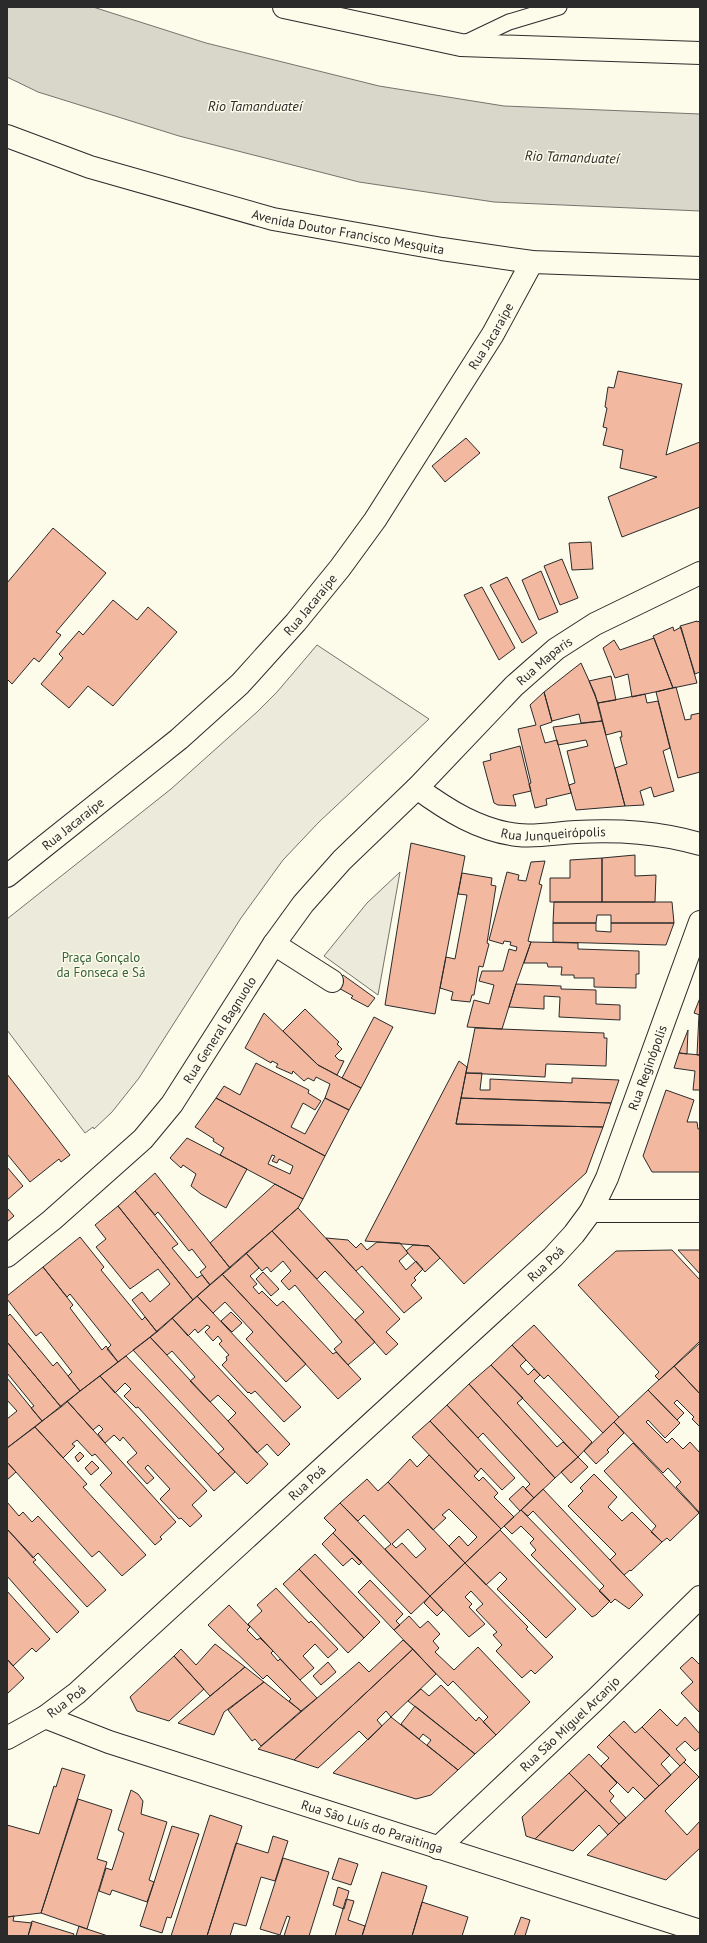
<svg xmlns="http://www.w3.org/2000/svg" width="707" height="1943" font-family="'PT Sans',sans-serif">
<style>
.green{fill:#ecebdb;stroke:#74746e}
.water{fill:#d8d7c9;stroke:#74746e}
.building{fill:#f2b8a0;stroke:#2b2b2b;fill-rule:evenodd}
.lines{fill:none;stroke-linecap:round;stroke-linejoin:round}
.service-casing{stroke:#2b2b2b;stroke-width:17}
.minor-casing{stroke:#2b2b2b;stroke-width:24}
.trunk-casing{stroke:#2b2b2b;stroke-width:24}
.service{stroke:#fdfbea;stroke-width:15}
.minor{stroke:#fdfbea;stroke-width:22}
.trunk{stroke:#fdfbea;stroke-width:22}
.labels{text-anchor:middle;stroke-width:3;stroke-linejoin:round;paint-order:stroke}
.street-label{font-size:13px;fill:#2b2b2b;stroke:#fdfbea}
.park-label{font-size:13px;fill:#34623c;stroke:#fdfbea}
.water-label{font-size:14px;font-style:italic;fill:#2b2b2b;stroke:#fdfbea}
</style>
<rect width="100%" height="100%" fill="#fdfbea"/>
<path class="green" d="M317 645 429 719 319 822 283 860 241 918 139 1078 112 1112 94 1129 93 1127 85 1133 7 1030V919L171 789 257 712 277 692Z
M400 872 378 995 324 956 367 903Z"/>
<path class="water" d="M7 7H93L206 43 379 86 504 106 700 114V211L494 202 359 182 179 136 38 92 7 77Z"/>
<path class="building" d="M618 371 682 384 666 455 700 442V507L622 537 608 497 657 477 620 468 623 450 603 445 607 428 603 427 607 408 605 407 608 387 614 388Z
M466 438 480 453 445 482 432 466Z
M53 528 106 573 56 632 61 635 39 662 34 658 12 684 7 679V583Z
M591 542 593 569 572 570 569 543Z
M562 559 578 598 560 605 544 566Z
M541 571 558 612 539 620 522 580Z
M507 577 537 633 522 643 490 585Z
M482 587 515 648 499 660 464 595Z
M113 600 137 620 148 607 177 632 113 706 88 686 69 708 41 684 63 658 59 654 79 631 83 635Z
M697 621V622L700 621V672L695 674 680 626Z
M673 627 674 631 681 627 697 683 673 688 653 636Z
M654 638 673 688 632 697 628 674 615 678 603 648 614 640 620 650Z
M581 663 595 694 602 721 581 723 579 714 552 721 544 692Z
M611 676 616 700 598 703 589 681Z
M676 687 685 720 691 719V715L700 713V772L678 778 656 692Z
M544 692 552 722 540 726 545 743 557 740 571 793 546 799 547 805 535 808 529 784 531 783 518 729 536 725 530 705Z
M645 694 647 703 658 701 670 748 663 751 674 791 654 797 651 787 640 791 644 805 625 806 615 768 627 764 620 737H622L621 731 606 735 598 703Z
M602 721 625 806 576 810 569 785 575 783 567 751 588 746 586 740 558 745 553 727Z
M520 746 531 791 513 795 516 806 498 805 494 803 483 762 491 760 490 754Z
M411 843 465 856 435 1014 385 1005Z
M635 855V876L656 875 655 902H602V858Z
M602 858V902H550V878H570V860Z
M545 861 539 884 542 885 528 941 531 942 516 984 502 1029 467 1027 474 1000 489 1004 494 985 479 981 482 971H503L509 949 516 951 517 947 510 945 511 942 504 941 503 944 489 940 507 872 519 875 518 880 526 881 531 862Z
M462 873 492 878 491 885 496 886 487 943 489 944 483 967 479 966 474 995H472L470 1002 451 1000 453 992 440 988 446 957 455 959 467 895 458 894Z
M554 902H672L674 923H611V915H597L596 923H553Z
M553 923H596V931L611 932V923H674L666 945 553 942Z
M531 942 578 943V949L639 951V974H636V988L594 987V978H574V975H561L562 967H548L547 963H524Z
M343 975 375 998 368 1007 351 998 353 996 335 986Z
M516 984 561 986V989L596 990V1004L620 1005V1020L559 1017 560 997 544 996V1009L509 1007Z
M700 998V1015L694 1013Z
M305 1009 339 1042 337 1044 342 1049 335 1056 339 1060 344 1061 337 1075 318 1065 283 1031Z
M264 1013 318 1065 361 1088 349 1110 325 1098 330 1084 316 1077 314 1081 308 1078 304 1081 293 1071 292 1074 276 1067 278 1064 272 1061 271 1063 245 1048Z
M699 1014 700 1015V1055H697Z
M374 1017 393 1027 361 1088 342 1078Z
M475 1028 604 1033V1038H607L606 1066 546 1064 545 1077 466 1073Z
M688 1030 687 1054 679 1053Z
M679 1053 700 1055V1090H693L695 1071 674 1068Z
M459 1061 467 1067 456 1124 603 1127 586 1173 464 1284 429 1246 365 1241Z
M256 1063 309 1090 308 1093 321 1101 315 1110 303 1103 291 1127 305 1134 325 1098 349 1110 325 1156 216 1098 224 1086 240 1095Z
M466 1073H482L480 1090H490V1079L572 1083V1078L619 1080 611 1103 461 1098Z
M7 1074 70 1155 61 1162 59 1159 30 1182 7 1154Z
M666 1090 694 1100 687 1122H697L698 1129H700V1172H652L643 1156Z
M216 1098 325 1156 303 1199 220 1155 224 1148 213 1141 214 1139 195 1127ZM272 1155 275 1156 272 1161 277 1163 279 1159 293 1166 290 1174 268 1164Z
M461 1098 611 1103 603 1127 456 1124Z
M187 1138 247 1169 226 1208 201 1194 191 1186 196 1174 183 1165 181 1168 170 1158Z
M7 1167 23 1186 7 1200Z
M155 1173 230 1268 210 1285 200 1272 206 1267 192 1249 189 1251 158 1212 155 1215 135 1191Z
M275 1184 303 1199 298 1208 230 1268 210 1243Z
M135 1191 178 1244 172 1248 197 1278 202 1275 210 1285 193 1300 118 1206Z
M118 1206 193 1300 157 1332 132 1300 142 1292 150 1302 170 1284 158 1269 130 1289 96 1247 106 1239 95 1225Z
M7 1208 14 1216 7 1222Z
M298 1208 400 1319 386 1332 398 1344 386 1355 355 1320 364 1312 325 1271 317 1279 272 1231Z
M272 1231 375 1342 348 1365 334 1349 342 1342 295 1285 289 1290 281 1281 291 1271 283 1261 271 1272 267 1267 262 1271 246 1253Z
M80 1237 104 1267 101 1270 142 1320 145 1317 157 1332 118 1362 107 1349 111 1345 70 1294 67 1297 43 1267Z
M326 1238 348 1240 356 1248 361 1243 367 1250 377 1242 400 1243 408 1253 399 1261 406 1270 416 1261 423 1269 414 1278 416 1280 411 1285 422 1298 404 1313 362 1266 356 1271Z
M413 1245 429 1246 440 1258 425 1272 406 1251Z
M672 1250 700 1280V1343L659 1380 655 1376 659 1372 578 1285 616 1251Z
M678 1250H700V1274Z
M246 1253 259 1268 250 1276 257 1284 253 1287 259 1294 262 1291 277 1306 283 1301 333 1354 336 1352 361 1379 338 1399 222 1274Z
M43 1267 73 1305 70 1308 102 1350 106 1346 118 1362 80 1391 68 1376 72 1372 41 1332 36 1336 7 1299V1296Z
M263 1272 279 1289 271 1296 256 1279Z
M222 1274 306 1364 286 1382 246 1339 253 1332 225 1302 213 1313 197 1296Z
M197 1296 301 1407 284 1422 255 1391 251 1394 249 1392 248 1393 222 1365 227 1360 226 1357 229 1355 219 1344 222 1341 218 1336 213 1341 205 1332 210 1327 207 1325 198 1333 195 1329 188 1336 172 1318Z
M231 1312 242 1323 232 1332 221 1321Z
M10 1314 53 1366 57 1362 80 1391 61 1407 7 1342V1317Z
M172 1318 290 1444 278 1456 267 1444 257 1453 228 1421 236 1413 218 1395 210 1402 190 1381 195 1377 172 1351 167 1355 150 1337Z
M534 1325 619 1417 603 1433 548 1375 544 1379 512 1345Z
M150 1337 268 1464 247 1484 218 1454 224 1449 133 1350Z
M7 1342 61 1407 42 1421 31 1408 34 1406 7 1373Z
M699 1342 700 1343V1394L674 1366Z
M512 1345 526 1360 520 1366 528 1375 534 1369 540 1375 534 1381 592 1442 578 1457 491 1365Z
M126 1356 235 1472 214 1491 138 1407 136 1408 124 1396 131 1389 125 1383 115 1393 100 1376Z
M491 1365 523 1398 517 1403 557 1447 563 1442 578 1457 555 1478 469 1384Z
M674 1366 700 1394V1427L692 1419 694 1417 677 1400 674 1403 684 1413 677 1420 648 1390Z
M100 1376 207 1491 192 1505 202 1516 190 1527 181 1518 179 1519 160 1499 170 1489 148 1465 145 1468 154 1478 147 1484 127 1462 137 1453 123 1437 120 1441 114 1435 105 1443 98 1434 103 1429 99 1425 93 1430 67 1401Z
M7 1378 42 1421 7 1448V1419L17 1411 7 1400Z
M469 1384 555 1478 534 1498 525 1489 530 1484 483 1433 478 1438 447 1405Z
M648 1390 680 1423 665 1438 648 1420 646 1422 667 1443 672 1438 683 1449 690 1442 700 1453V1513L676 1487 681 1482 668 1468 663 1473 614 1422Z
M67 1401 176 1522 160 1537 162 1539 155 1545 100 1485 112 1473 95 1454 92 1456 77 1440 72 1444 75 1446 63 1458 35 1427Z
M447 1405 515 1478 502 1490 481 1468 478 1472 430 1421Z
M430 1421 478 1472 474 1476 479 1481 483 1477 498 1493 494 1497 514 1517 501 1529 412 1437Z
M614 1422 624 1433 607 1450 609 1452 596 1464 584 1451Z
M35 1427 87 1484 83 1487 146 1555 122 1576 99 1551 92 1557 7 1462V1448Z
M633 1443 699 1513 670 1541 667 1538 662 1542 651 1532 656 1526 604 1471Z
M80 1452 84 1456 78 1462 75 1457Z
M429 1455 501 1529 465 1563 449 1546 459 1536 468 1546 477 1537 449 1509 442 1515 446 1518 433 1530 388 1482 410 1459 417 1467Z
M578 1457 588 1467 571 1483 561 1472Z
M92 1461 99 1468 91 1475 85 1468Z
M7 1462 16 1472 7 1480Z
M594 1474 617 1497 608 1507 622 1521 632 1512 662 1542 631 1571 630 1570 624 1575 610 1560 616 1554 568 1506 583 1491 580 1488Z
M367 1479 378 1491 388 1482 465 1563 430 1596 385 1549 391 1544 364 1515 358 1521 340 1503ZM408 1529 426 1549 416 1558 402 1543 396 1548 392 1544Z
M523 1486 534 1498 520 1511 509 1499Z
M543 1489 643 1595 629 1609 615 1599 611 1603 599 1591 604 1586 533 1511 528 1516 521 1510Z
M7 1502 19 1516 23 1512 32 1522 38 1516 106 1590 87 1607 38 1553 33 1558 7 1529Z
M340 1503 430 1596 411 1614 333 1533 336 1530 324 1518Z
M521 1510 610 1601 596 1615 592 1617 531 1555 536 1550 530 1543 534 1539 521 1526 512 1534 504 1526Z
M7 1529 36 1560 33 1562 79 1612 57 1633 7 1576Z
M500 1530 576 1609 546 1638 497 1589 507 1579 500 1572 486 1585 465 1563Z
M333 1533 362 1562 359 1565 352 1558 343 1566 322 1544Z
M315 1554 380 1622 364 1638 299 1569Z
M465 1563 528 1627 526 1629 553 1657 535 1674 531 1670 522 1678 496 1651 502 1645 493 1635 497 1632 476 1610 483 1604 471 1591 465 1597 472 1604 469 1607 485 1624 469 1637 430 1596Z
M299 1569 364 1638 348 1653 283 1584Z
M370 1580 403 1614 396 1621 400 1625 394 1630 358 1592Z
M276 1588 309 1623 311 1621 338 1649 328 1658 315 1644 303 1656 314 1668 300 1680 248 1624 262 1611 257 1605Z
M7 1591 50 1639 36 1652 32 1648 13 1666 7 1659Z
M430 1596 443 1610 437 1616 424 1603Z
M229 1605 250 1627 247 1630 257 1640 260 1638 273 1651 271 1653 278 1661 280 1659 317 1698 301 1711 289 1701 291 1699 267 1675 263 1679 208 1625Z
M409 1616 420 1628 428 1621 440 1634 433 1641 439 1648 435 1652 454 1670 478 1647 530 1702 496 1735 483 1722 488 1717 453 1681 448 1686 394 1630Z
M403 1640 413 1649 294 1760 258 1749 359 1662 369 1672Z
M215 1644 245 1667 210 1696 174 1656 181 1649 196 1665Z
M413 1649 436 1674 391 1717 386 1711 377 1720 382 1726 368 1740 359 1731 318 1768 294 1760Z
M174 1656 204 1689 169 1721 137 1711 130 1697Z
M692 1657 700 1665V1713L681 1693 693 1682 680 1668Z
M7 1659 24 1678 7 1694Z
M328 1662 336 1672 321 1685 313 1676Z
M245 1667 264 1682 224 1712 214 1735 178 1723Z
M264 1682 301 1711 261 1746 255 1739 252 1741 228 1710Z
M441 1685 476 1721 479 1717 496 1735 475 1754 408 1701 421 1689 429 1696Z
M415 1706 475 1754 458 1770 427 1745 431 1740 423 1734 419 1739 401 1724Z
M660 1709 677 1726 685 1717 700 1734V1747L695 1751 685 1741 676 1749 686 1760 680 1766 642 1727Z
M391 1717 458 1770 431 1795 416 1799 333 1773Z
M624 1721 635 1733 642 1727 670 1755 661 1764 671 1775 659 1786 609 1735Z
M609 1735 659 1786 645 1799 633 1787 628 1793 601 1766 609 1758 597 1747Z
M589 1754 617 1783 609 1791 614 1796 610 1801 626 1818 619 1824 569 1773Z
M684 1762 699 1777 665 1811 687 1835 700 1821V1848L666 1880 587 1855Z
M62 1768 85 1775 41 1913 7 1917V1825L39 1834 54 1786 56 1787Z
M569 1773 586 1790 535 1839 526 1836 522 1817Z
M131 1790 138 1794 143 1801 141 1814 167 1822 149 1880 154 1882 147 1902 112 1890 110 1895 99 1891 106 1868 112 1870 124 1833 118 1830Z
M586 1790 619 1824 608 1835 599 1825 573 1851 535 1839Z
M78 1799 112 1810 97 1859 107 1862 87 1929 41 1913Z
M210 1815 242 1826 207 1936H171Z
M172 1826 199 1834 171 1918 167 1917 162 1933 140 1926Z
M273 1836 288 1841 275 1881 261 1877 246 1926 234 1923 230 1936H207L236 1843 268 1853Z
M283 1858 329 1872 309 1936H284L290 1917 287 1916 280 1935 260 1929Z
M339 1858 358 1864 351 1885 332 1879Z
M382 1872 427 1886 412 1936H362Z
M338 1887 349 1891 344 1909 333 1905Z
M346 1899 354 1901 348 1920 365 1926 362 1936H335Z
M422 1902 468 1917 462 1936H412Z
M14 1916 13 1921 32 1923 28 1936H7V1917Z
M521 1917 530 1920 525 1936H514Z
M32 1921 74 1934 73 1936H28Z
M79 1926 87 1929 108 1936H76Z"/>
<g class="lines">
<defs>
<path id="service" d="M465 43 509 22 559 7"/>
<g id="minor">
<path id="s1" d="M417 788C447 810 480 831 518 835 537 837 557 833 576 832 620 830 658 832 700 844"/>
<path id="s2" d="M7 876 179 739 240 684 296 622 340 568 375 520 493 334 532 262"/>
<path d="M274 944 332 981"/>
<path d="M591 1211H700"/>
<path id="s3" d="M7 1256 52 1220 143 1139 172 1104 274 944 303 904 342 860 417 788 514 686 556 649 595 624 700 573"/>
<path id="s4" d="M45 1717 109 1742 700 1931"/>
<path id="s5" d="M7 1738 45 1717 77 1693 553 1257 574 1234 591 1211 607 1178 700 922"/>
<path id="s6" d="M438 1848 596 1699 700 1597"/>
</g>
<g id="trunk">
<path d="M284 7 461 45 700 53"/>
<path id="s7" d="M7 136 90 167 273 219 442 249 532 262 700 268"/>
</g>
</defs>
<use href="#service" class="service-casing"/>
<use href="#minor" class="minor-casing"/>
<use href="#trunk" class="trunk-casing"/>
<use href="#service" class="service"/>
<use href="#minor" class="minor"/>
<use href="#trunk" class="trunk"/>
</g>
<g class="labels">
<g class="street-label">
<text dy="5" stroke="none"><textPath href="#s7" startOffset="355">Avenida Doutor Francisco Mesquita</textPath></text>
<text dy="5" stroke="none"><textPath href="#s2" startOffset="732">Rua Jacaraípe</textPath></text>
<text dy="5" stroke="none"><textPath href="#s2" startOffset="408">Rua Jacaraípe</textPath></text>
<text dy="5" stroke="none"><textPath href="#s3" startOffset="807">Rua Maparis</textPath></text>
<text dy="5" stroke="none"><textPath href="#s2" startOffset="84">Rua Jacaraípe</textPath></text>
<text dy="5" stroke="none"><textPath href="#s1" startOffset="148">Rua Junqueirópolis</textPath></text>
<text dy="5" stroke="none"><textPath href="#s3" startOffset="313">Rua General Bagnuolo</textPath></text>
<text dy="5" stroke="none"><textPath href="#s5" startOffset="943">Rua Reginópolis</textPath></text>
<text dy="5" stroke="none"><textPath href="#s5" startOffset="719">Rua Poá</textPath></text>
<text dy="5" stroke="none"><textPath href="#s5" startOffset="395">Rua Poá</textPath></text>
<text dy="5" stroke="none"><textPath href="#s5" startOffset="70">Rua Poá</textPath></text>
<text dy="5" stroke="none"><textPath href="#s6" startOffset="181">Rua São Miguel Arcanjo</textPath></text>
<text dy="5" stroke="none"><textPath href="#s4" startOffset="345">Rua São Luís do Paraitinga</textPath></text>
</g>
<g class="park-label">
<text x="101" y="962">Praça Gonçalo<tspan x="101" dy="15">da Fonseca e Sá</tspan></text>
</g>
<g class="water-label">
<text x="255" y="111">Rio Tamanduateí</text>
<text transform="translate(572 157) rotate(2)" y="5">Rio Tamanduateí</text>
</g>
</g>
<rect width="707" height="1943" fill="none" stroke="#2b2b2b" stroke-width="16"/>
</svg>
